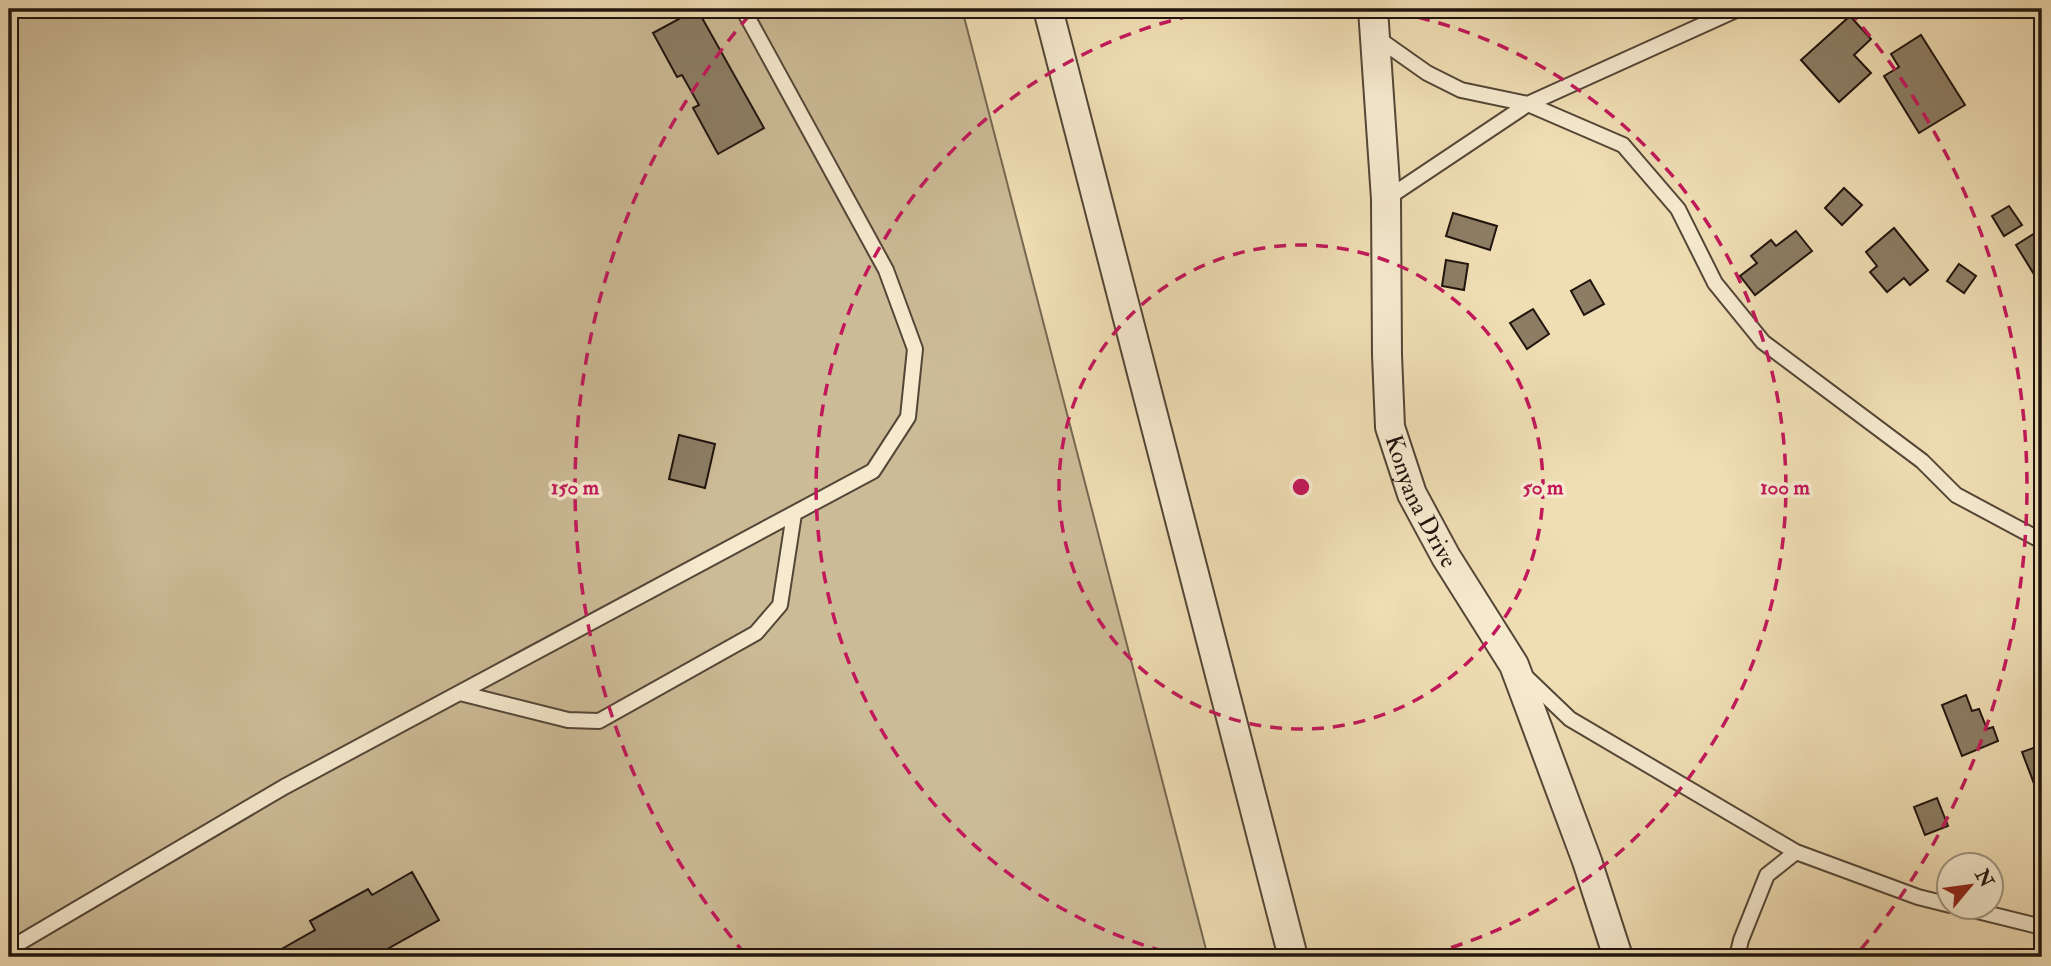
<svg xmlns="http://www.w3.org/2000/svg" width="2051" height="966" font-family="'IM FELL Double Pica',serif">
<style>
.green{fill:#ccbb97;stroke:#766852;stroke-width:2}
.building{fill:#8c7d64;stroke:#20140e;stroke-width:2}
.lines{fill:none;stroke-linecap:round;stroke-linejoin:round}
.service-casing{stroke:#544637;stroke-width:18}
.minor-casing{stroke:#544637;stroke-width:32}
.service{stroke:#f5e9ce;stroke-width:14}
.minor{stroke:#f5e9ce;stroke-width:28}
.ring{fill:none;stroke:#c2185b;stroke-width:3.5;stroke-dasharray:12 9}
.labels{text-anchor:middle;stroke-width:7;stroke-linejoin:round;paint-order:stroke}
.street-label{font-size:24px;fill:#20140e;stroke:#f5e9ce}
.centre{fill:#c2185b;stroke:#f5e9ce;stroke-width:3.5}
.ring-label{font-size:21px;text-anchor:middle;font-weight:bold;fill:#c2185b;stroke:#f5e9ce;stroke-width:7;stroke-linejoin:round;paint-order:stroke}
</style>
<rect width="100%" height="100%" fill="#efddb3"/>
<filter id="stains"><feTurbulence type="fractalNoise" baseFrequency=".00286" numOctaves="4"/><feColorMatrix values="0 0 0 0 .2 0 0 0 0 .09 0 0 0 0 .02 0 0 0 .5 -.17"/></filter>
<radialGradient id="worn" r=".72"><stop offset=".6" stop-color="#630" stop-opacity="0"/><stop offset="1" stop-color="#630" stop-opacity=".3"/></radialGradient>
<path class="green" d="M9 9H962L1208 957H9Z"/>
<path class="building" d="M697 9 764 128 718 154 693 108 699 105 682 75 677 77 653 33Z
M1850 16 1871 39 1854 55 1871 73 1839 102 1801 60Z
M1921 35 1965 105 1919 133 1884 76 1899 67 1891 54Z
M1844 188 1862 205 1842 225 1825 208Z
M2009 206 2022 225 2004 236 1992 216Z
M1453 213 1497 226 1490 250 1446 236Z
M1894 228 1928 270 1910 285 1904 278 1887 292 1870 272 1877 266 1866 252Z
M1796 231 1812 251 1755 295 1740 276 1757 263 1751 256 1771 240 1776 246Z
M2035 233 2042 245V283L2040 284 2016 245Z
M1446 260 1468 264 1464 290 1442 286Z
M1959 264 1976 276 1964 293 1947 281Z
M1590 280 1604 304 1584 315 1571 291Z
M1533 309 1549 334 1527 349 1510 323Z
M679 435 715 444 705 488 669 479Z
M1966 695 1972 711 1979 709 1987 729 1993 727 1998 741 1962 756 1942 705Z
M2042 745V801L2041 802 2022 752Z
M1937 798 1948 826 1925 835 1914 807Z
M412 872 439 920 373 957H282L278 951 315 930 310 921 368 889 372 895Z"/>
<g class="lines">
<defs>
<path id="service" d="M1376 37 1427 73 1461 90 1528 104 1623 145 1678 209 1715 283 1763 342 1922 461 1956 495 2042 541
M1386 199 1528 104 1738 9
M1524 675 1570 719 1796 852 1918 897 1950 905
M460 693 568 720 599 721 756 633 780 605 794 514
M1957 906 2042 927
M9 949 284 787 873 471 908 417 915 349 886 270 743 9
M1737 957 1741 940 1767 875 1796 852"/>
<g id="minor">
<path d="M1048 9 1293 957"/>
<path id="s1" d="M1373 9 1386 199 1387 355 1390 427 1412 494 1446 557 1514 665 1587 861 1618 957"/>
</g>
</defs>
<use href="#service" class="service-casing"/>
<use href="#minor" class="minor-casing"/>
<use href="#service" class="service"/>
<use href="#minor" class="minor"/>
</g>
<g class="ring">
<circle cx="1301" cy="487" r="242"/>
<path d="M1184 957A484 484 0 0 1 1225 9M1377 9A484 484 0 0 1 1418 957"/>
<path d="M745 954A726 726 0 0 1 753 11M1849 11A726 726 0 0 1 1857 954"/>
</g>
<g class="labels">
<g class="street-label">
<text dy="8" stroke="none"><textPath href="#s1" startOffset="499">Konyana Drive</textPath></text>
</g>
</g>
<circle cx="1301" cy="487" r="10" class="centre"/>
<g class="ring-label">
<text x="1543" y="494">50 m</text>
<text x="1785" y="494">100 m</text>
<text x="575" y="494">150 m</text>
</g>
<rect width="2051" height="966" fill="none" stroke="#efddb3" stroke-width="35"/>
<rect x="10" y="10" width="2030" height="945" fill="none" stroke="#20140e" stroke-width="3.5"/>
<rect x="18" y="18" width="2016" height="931" fill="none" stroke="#20140e" stroke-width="2"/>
<g transform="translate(1970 886) rotate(61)"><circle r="33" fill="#f5e9ce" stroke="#a09481" stroke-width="2"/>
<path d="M0-5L12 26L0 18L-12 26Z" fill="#8f2418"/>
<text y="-10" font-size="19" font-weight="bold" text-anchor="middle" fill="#20140e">N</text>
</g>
<rect width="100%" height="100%" filter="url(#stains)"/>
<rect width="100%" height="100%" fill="url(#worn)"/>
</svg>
